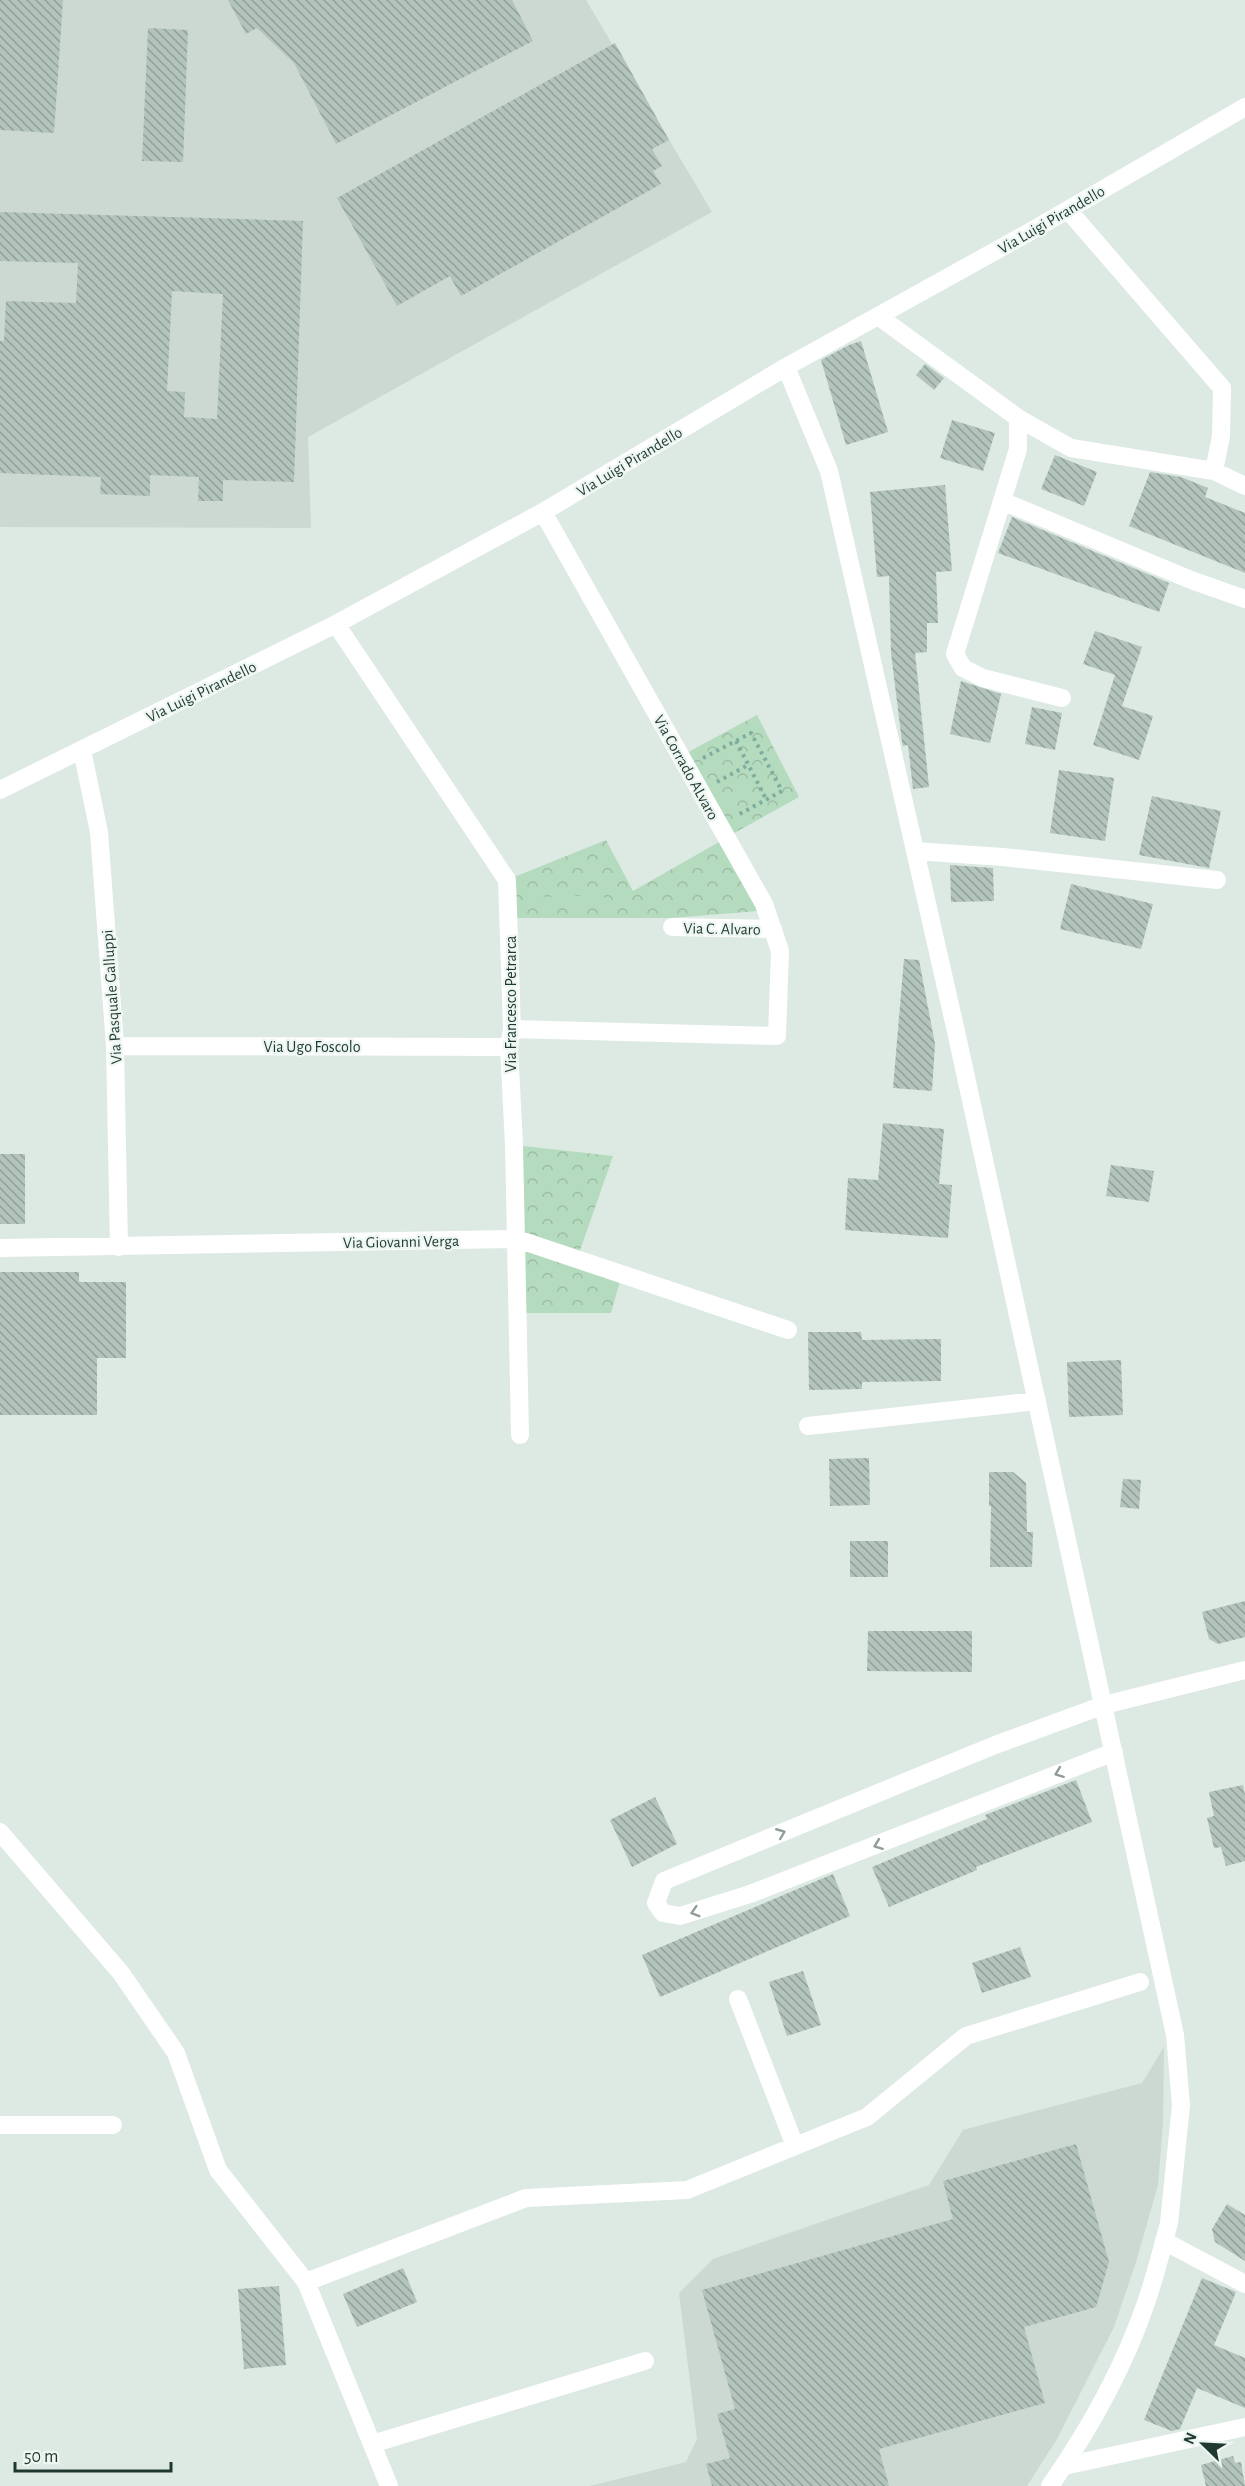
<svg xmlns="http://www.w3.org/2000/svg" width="1245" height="2486" font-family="'Alegreya Sans',sans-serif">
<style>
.built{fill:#cbd9d2}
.park{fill:url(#park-crowns)}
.garden{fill:#b5dbbe}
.building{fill:url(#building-back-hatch);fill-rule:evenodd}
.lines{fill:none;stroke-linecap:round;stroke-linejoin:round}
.path{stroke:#7dae9d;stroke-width:4;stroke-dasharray:3 4.5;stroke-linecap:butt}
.minor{stroke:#fff;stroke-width:18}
.oneway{stroke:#8f9c98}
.labels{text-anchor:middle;stroke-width:4.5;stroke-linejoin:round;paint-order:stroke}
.street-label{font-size:16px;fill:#1f3931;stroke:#edf6f1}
</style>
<defs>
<pattern id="park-crowns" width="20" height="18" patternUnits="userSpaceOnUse" patternTransform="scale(1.5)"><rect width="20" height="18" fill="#b5dbbe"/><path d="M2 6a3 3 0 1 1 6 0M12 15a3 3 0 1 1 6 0" fill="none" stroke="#9bbda4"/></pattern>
<pattern id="building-back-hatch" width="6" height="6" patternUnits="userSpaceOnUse" patternTransform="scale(1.5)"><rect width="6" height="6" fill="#b3c4bc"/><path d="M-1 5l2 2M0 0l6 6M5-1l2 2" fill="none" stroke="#91a099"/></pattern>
</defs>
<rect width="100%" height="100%" fill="#dde9e3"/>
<path class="built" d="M0 0H586L712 212 308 437 311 528 0 527Z
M1164 2047 1163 2124 1158 2185 1136 2262 1114 2327 1057 2439 1027 2486H590L686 2462 697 2439 679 2293 713 2259 929 2185 963 2130 1142 2083Z"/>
<path class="park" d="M757 715 799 797 727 837 758 911 672 918H509L507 880 606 840 633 891 726 838 681 756Z
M514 1145 613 1156 577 1259 622 1274 611 1313H518Z"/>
<path class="garden" d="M604 895V905L540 906 539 897Z"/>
<path class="building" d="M0 0H63L54 133 0 130Z
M228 0H512L533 41 336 144 294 63 257 28 246 34Z
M148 28 188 30 183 162 142 161Z
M615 43 669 140 652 149 662 166 653 171 661 184 461 296 450 276 397 306 337 198Z
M0 212 303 221 294 482 223 480V501H198L199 477 150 475V496L100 494 101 477 0 473V341H4L6 301 76 303 78 263 0 261ZM172 291 223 294 217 419 184 417 185 392 167 391Z
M861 341 888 432 846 445 821 360 849 345Z
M925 364 944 378 934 390 916 375Z
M952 420 995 433 983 471 940 458Z
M1055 455 1097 472 1084 506 1041 489Z
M1150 472 1181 477 1208 488 1205 497 1245 513V573L1129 526Z
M945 485 952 571 936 572 938 623H927V652L915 653 929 787 913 789 908 745 903 746 902 742 891 653 889 576 877 577 870 492Z
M1012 517 1169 583 1159 612 998 553Z
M1095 631 1142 647 1122 706 1153 716 1139 760 1093 745 1115 675 1083 664Z
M961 681 1001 694 990 743 950 734Z
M1032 707 1062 713 1055 750 1025 744Z
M1059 770 1114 778 1105 841 1050 833Z
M1152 796 1221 811 1209 868 1139 855Z
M950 865 993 868 994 901 951 902Z
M1071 884 1153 904 1141 949 1060 929Z
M904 959 919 960 935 1044 932 1091 893 1088Z
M883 1123 944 1129 939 1184 952 1185 948 1238 845 1230 848 1178 878 1180Z
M0 1154H25V1224H0Z
M1111 1165 1154 1171 1149 1202 1106 1196Z
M0 1272H79V1282H126V1358H97V1415H0Z
M808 1332H861L862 1340 941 1339V1381L862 1382V1389L809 1390Z
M1121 1360 1123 1415 1069 1417 1067 1362Z
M869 1458 870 1505 830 1506 829 1459Z
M989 1472H1013L1026 1483 1027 1532H1033L1032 1567H990L991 1506H989Z
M1123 1479 1141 1480 1139 1509 1120 1507Z
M850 1541H888V1577H850Z
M1245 1601V1637L1218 1644 1209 1639 1202 1612Z
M868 1631H972V1672L867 1671Z
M1076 1780 1092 1822 976 1867 977 1870 889 1907 872 1867 987 1819 985 1815Z
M1243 1785 1245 1795V1861L1226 1866 1221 1847 1214 1848 1207 1818 1214 1816 1209 1792Z
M655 1797 677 1844 632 1867 610 1820Z
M833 1874 850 1916 660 1997 642 1955Z
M1020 1947 1031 1977 982 1993 972 1963Z
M803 1971 821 2025 787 2036 769 1982Z
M1076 2144 1109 2262 1096 2307 1024 2327 1045 2403 879 2449 889 2486H712L706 2464 730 2458 717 2414 735 2409 702 2290 953 2219 943 2181Z
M1227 2204 1245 2215V2261L1215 2242 1212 2229Z
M403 2268 417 2302 357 2327 343 2294Z
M1202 2278 1236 2292 1214 2345 1245 2358V2408L1197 2388 1180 2429 1172 2431 1144 2420Z
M279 2286 286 2365 244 2369 238 2289Z
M1233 2456 1235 2463 1241 2462 1245 2486H1206L1201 2465Z"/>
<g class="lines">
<path class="path" d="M736 741 766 799
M703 758 751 733 782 791 736 816
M717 782 748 765"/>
<path class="minor" d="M1068 210 1222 388 1221 436 1214 471
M878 316 1018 418 1071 448 1214 471 1245 486
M786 367 829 471 957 1036 1175 2035 1181 2105 1169 2223C1162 2249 1155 2277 1146 2303 1124 2367 1089 2430 1050 2486
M1018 418V449L955 654 963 668 983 678 1062 698
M1002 501 1191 580 1245 599
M336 624 507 880 512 1029 509 1047 514 1145 520 1435
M82 750 99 832 115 1046 119 1247
M0 790 336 624 543 512 786 367 1026 234 1245 107
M915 851 1003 857 1217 880
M672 927 773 929
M512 1029 777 1036 780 951 764 904 543 512
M115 1046 509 1047
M0 1248 517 1239 788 1330
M808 1426 1037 1401
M1114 1752 750 1894 680 1916 663 1913 656 1903 664 1881 995 1745 1104 1705 1245 1670
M0 1832 121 1973 176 2053 218 2170 306 2282 389 2486
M738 1999 795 2146
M0 2125H113
M1164 2241 1245 2284
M306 2282 526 2198 687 2190 867 2117 966 2036 1140 1982
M372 2444 645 2361
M1064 2466 1245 2427"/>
</g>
<defs><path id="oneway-chevron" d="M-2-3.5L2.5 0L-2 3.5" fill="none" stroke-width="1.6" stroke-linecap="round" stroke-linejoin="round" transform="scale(1.5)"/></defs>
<g class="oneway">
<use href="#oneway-chevron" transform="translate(1059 1773) rotate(159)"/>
<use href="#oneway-chevron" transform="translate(781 1833) rotate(-22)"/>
<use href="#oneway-chevron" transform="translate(878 1845) rotate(159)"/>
<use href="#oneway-chevron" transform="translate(695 1912) rotate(163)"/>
</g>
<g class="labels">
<g class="street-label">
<text transform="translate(1051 219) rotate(-30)" y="6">Via Luigi Pirandello</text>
<text transform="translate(629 461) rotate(-31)" y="6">Via Luigi Pirandello</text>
<text transform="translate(201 691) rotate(-26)" y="6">Via Luigi Pirandello</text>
<text transform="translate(687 767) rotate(61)" y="6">Via Corrado ALvaro</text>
<text transform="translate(722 928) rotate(1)" y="6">Via C. Alvaro</text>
<text transform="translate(111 997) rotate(-94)" y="6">Via Pasquale Galluppi</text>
<text transform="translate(510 1004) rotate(-90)" y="6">Via Francesco Petrarca</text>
<text x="312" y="1052">Via Ugo Foscolo</text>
<text transform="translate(401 1241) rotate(-1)" y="6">Via Giovanni Verga</text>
</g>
</g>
<g transform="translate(1203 2444) rotate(294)" stroke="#edf6f1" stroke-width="4.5" paint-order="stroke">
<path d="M0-4.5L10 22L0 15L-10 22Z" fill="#1f3931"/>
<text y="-9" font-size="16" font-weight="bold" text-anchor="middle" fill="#1f3931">N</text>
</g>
<path d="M15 2462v9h156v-9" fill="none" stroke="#1f3931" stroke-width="3"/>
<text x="24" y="2462" font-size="18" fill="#1f3931" stroke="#edf6f1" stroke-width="4.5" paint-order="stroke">50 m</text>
</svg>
